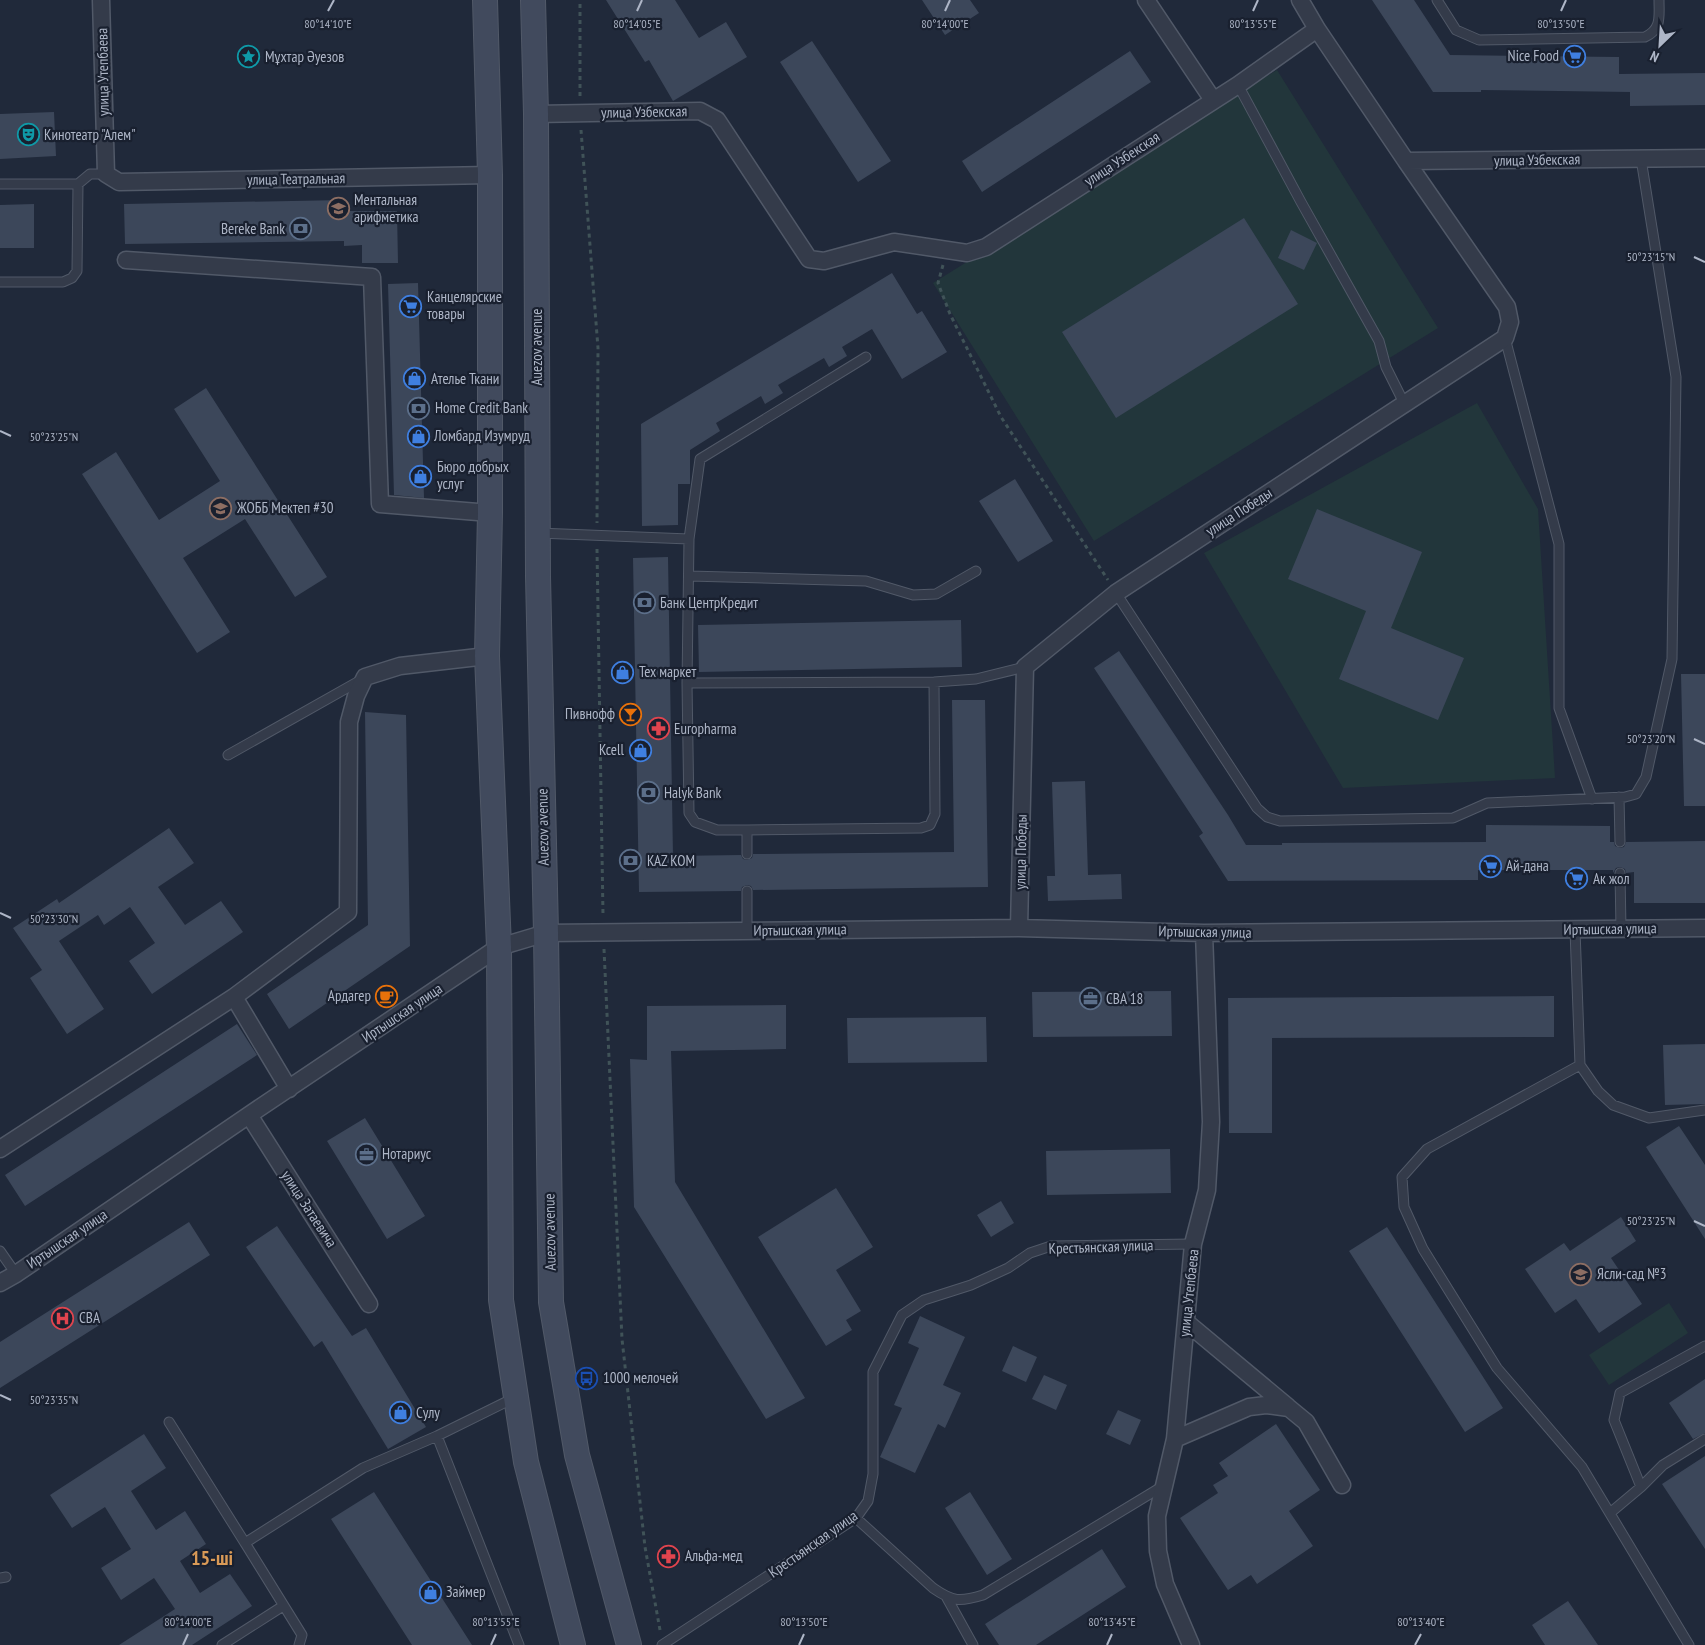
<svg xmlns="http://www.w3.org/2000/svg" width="1705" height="1645" font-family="'PT Sans Narrow',sans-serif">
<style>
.green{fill:#22363b}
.building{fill:#3c475a}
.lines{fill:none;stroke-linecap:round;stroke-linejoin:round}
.lane-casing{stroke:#515968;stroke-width:11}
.street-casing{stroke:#515968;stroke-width:19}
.secondary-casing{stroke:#515968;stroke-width:26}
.path{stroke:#405358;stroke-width:3;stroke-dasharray:4 4;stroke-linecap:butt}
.lane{stroke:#343b4a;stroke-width:9}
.street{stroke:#343b4a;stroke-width:16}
.secondary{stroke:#414a5d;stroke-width:24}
.ticks{fill:none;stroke:#aeb6c7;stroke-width:2}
.labels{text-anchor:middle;stroke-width:4.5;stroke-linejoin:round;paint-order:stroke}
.poi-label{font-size:15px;fill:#aeb6c7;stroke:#19202f;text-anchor:start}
.street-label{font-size:15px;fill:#aeb6c7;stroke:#19202f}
.district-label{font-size:20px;font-weight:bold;fill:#d99a57;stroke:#19202f}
.ticks-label{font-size:12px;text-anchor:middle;fill:#aeb6c7;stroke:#19202f;stroke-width:4.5;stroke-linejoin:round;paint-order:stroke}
</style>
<rect width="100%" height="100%" fill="#20293a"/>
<path class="green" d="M1277 70 1438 328 1094 541 933 283Z
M1477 403 1538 509 1555 778 1343 788 1204 553Z
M1669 1303 1688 1333 1609 1385 1589 1355Z"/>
<path class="building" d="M606 0H675L699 38 726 22 747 57 673 101 649 60 645 62Z
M922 0H970L979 13 945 35Z
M1372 0H1414L1450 55 1619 57V74L1705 73V105L1630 106V92L1481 90V92H1433Z
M812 41 891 161 858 182 780 62Z
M1130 51 1151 82 982 192 962 161Z
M54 112 56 156 0 159V114Z
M343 200V211H397L398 263H362V245L344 246V241L125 244 124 204Z
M34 204V248H0V205Z
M1244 218 1298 304 1116 418 1062 332Z
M1291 230 1317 243 1304 270 1278 258Z
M892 273 917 314 922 311 947 352 902 379 872 329 842 347 847 356 829 367 824 358 778 385 783 393 765 404 761 396 716 423 720 431 690 450V484H678V525L642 526 641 424Z
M418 283 424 498 394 495 388 284Z
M206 388 327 577 295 597 245 519 183 558 230 632 197 653 82 474 116 452 159 520 220 481 174 409Z
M1015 479 1053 541 1018 562 979 501Z
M1317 509 1422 552 1391 628 1464 658 1438 720 1339 679 1366 611 1288 579Z
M668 557 673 856 741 855 743 859 747 860 752 858 753 854 954 852 952 700H985L988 887 753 890 751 886 747 885 742 887 741 891 639 892 633 558Z
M961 620 962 667 699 672 698 625Z
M1119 651 1228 815 1246 845H1282V843L1486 842V825L1610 826V842H1614L1615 846 1620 848 1624 847 1626 842 1705 841V903H1634V872L1626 873 1625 869 1620 867 1616 868 1613 873V870H1478V880L1228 881 1199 836 1203 833 1094 668Z
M1681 674H1705V806H1684Z
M365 712 406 715 410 946 289 1029 267 994 368 925Z
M1085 781 1088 875 1121 874 1122 899 1048 901 1047 876H1055L1052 782Z
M169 828 194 863 158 887 185 925 221 901 243 932 152 994 129 961 155 943 130 907 104 925 98 915 59 941 104 1009 67 1034 30 978 42 970 13 928 57 899 59 903Z
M1171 991 1172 1036 1033 1037 1032 992Z
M1554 996V1037L1272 1038V1133H1229L1228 998Z
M786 1005V1049L671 1051 675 1182 805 1398 766 1419 634 1207 630 1059 647 1060V1006Z
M986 1017 987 1062 848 1063 847 1018Z
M237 1024 257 1055 25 1206 5 1175Z
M1705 1044V1104L1665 1105 1663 1045Z
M365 1118 425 1216 387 1239 327 1141Z
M1679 1126 1705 1165V1239L1646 1147Z
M1170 1149 1171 1193 1047 1195 1046 1151Z
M836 1188 873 1247 836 1270 861 1311 846 1320 852 1330 826 1346 758 1237Z
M1001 1201 1014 1223 991 1237 977 1215Z
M1621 1217 1636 1241 1611 1258 1642 1304 1599 1333 1576 1299 1555 1313 1525 1269 1564 1243 1570 1251Z
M189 1222 210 1255 0 1388V1342Z
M277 1226 352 1336 366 1328 426 1427 388 1449 322 1341 314 1347 246 1247Z
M1387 1227 1503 1408 1465 1432 1349 1251Z
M920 1316 965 1337 943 1385 961 1393 945 1428 938 1424 915 1473 880 1457 902 1408 894 1405 919 1348 908 1343Z
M1013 1346 1037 1357 1026 1382 1002 1371Z
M1044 1375 1067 1385 1056 1410 1032 1399Z
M1705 1379V1433L1693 1439 1669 1403Z
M1118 1410 1141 1420 1130 1445 1106 1434Z
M1276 1424 1320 1490 1289 1511 1313 1546 1257 1584 1251 1575 1228 1590 1180 1518 1218 1493 1213 1485 1228 1476 1219 1463Z
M144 1434 166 1468 131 1491 156 1530 185 1511 206 1544 180 1561 200 1593 230 1574 252 1606 192 1645H119L175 1609 154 1578 121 1600 101 1568 131 1549 105 1507 72 1528 50 1495Z
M1705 1456V1549L1662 1484Z
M374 1492 472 1645H412L331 1519Z
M970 1492 1012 1559 987 1575 945 1508Z
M1102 1549 1126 1587 1036 1645H999L985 1624Z
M1568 1601 1598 1645H1545L1532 1625Z"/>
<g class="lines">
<defs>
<path id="lane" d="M1437 0 1456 30 1479 40 1645 37C1662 29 1659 16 1659 0
M1238 85 1301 202 1379 341 1386 367 1404 403
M0 184H78
M0 282H63L72 278 77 271 78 184 90 174H106
M1505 338 1559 544V708L1592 799
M538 533 689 539
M689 576 866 581 913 595 936 594 976 571
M1116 593 1257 808 1267 817 1280 821 1453 818 1487 803 1625 797 1636 794 1646 777 1672 659 1676 377 1641 159
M687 683 934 682 976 679 1025 667
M228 755 361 680
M1619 797 1620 842
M747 830 921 828 930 825 935 814 934 682
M747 854V830H717L695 822 689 813 687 683 689 539 700 459 866 357
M1620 873 1621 929
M747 891V931
M1575 930 1580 1065 1598 1091 1613 1105 1649 1118 1705 1110
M1580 1065 1427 1149 1402 1177 1404 1207 1423 1249 1497 1368 1582 1467 1689 1645
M0 1251 16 1274
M169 1422 245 1543
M437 1436 519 1645
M1641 1487 1614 1420 1620 1393 1705 1346
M1610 1513 1641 1487 1663 1465 1705 1439
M856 1518 933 1588C953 1602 960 1602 983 1595L1163 1486
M0 1578 6 1577
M947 1598 973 1645
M222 1645 283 1606
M299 1645 302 1635 245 1543 363 1468 437 1436 516 1397
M662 1645 856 1518 868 1501 873 1474V1372L902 1315 924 1300 971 1285 1008 1268 1030 1253 1051 1246 1193 1244"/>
<path id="street" d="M101 0 106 174 119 182 490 175
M1146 0 1213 100
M1300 0 1317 29
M536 114 700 111 717 120 809 259 824 261 894 242 967 253 986 247 1238 85 1317 29 1406 161 1705 158
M126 260 372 277 380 504 490 513
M1019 928 1025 667 1116 593 1505 338 1510 322 1507 307 1406 161
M234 997 348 912 349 722 356 696 365 677 400 666 487 656
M249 1115 369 1304
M0 1149 234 997 289 1089
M0 1283 16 1274 249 1115 499 947 546 933 1019 928 1204 933 1705 928
M1186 1322 1288 1407
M1175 1439 1249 1407 1266 1405 1289 1408 1306 1422 1342 1485
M1191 1645 1165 1584 1158 1551 1157 1516 1175 1439 1193 1244 1207 1190 1211 1122 1204 933"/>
<path id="secondary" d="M485 0 490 175V513L487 656 499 947 501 1300 526 1462 573 1645
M533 0 536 114 538 576 546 933 551 1302 577 1455 629 1645"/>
</defs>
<use href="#lane" class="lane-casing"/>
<use href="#street" class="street-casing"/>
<use href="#secondary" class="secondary-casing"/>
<path class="path" d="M580 96V0
M581 130 598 348 597 523
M943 265 938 283 950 314 1001 417 1108 580
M597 549 603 915
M604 949 622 1339 645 1547 660 1630"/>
<use href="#lane" class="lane"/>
<use href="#street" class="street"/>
<use href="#secondary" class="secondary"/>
</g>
<path class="ticks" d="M328 11 334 0M637 11 642 0M945 11 950 0M1253 11 1258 0M1561 11 1566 0M1694 257 1705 262M0 431 11 436M1694 739 1705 744M0 913 11 918M1694 1221 1705 1226M0 1395 11 1400M183 1645 188 1634M491 1645 496 1634M799 1645 804 1634M1107 1645 1112 1634M1415 1645 1421 1634"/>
<defs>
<symbol id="supermarket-ring" viewBox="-11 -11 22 22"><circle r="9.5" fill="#19202f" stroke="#3f7fe0" stroke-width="1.5"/><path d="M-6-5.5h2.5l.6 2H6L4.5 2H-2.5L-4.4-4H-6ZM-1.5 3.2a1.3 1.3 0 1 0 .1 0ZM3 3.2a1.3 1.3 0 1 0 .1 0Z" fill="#3f7fe0"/></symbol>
<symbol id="sight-ring" viewBox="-11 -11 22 22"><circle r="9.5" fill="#19202f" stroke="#0f9aa8" stroke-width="1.5"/><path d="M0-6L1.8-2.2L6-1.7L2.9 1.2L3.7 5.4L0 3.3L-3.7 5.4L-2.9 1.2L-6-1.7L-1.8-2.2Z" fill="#0f9aa8"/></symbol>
<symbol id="theatre-ring" viewBox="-11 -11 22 22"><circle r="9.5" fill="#19202f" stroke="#0f9aa8" stroke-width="1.5"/><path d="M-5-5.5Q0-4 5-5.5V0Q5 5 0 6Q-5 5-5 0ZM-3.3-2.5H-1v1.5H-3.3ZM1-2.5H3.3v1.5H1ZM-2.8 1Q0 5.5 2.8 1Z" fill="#0f9aa8"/></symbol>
<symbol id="school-ring" viewBox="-11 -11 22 22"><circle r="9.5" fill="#19202f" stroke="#8d6e63" stroke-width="1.5"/><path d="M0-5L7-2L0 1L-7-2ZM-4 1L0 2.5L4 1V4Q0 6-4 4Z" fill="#8d6e63"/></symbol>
<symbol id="bank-ring" viewBox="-11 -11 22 22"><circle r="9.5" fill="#19202f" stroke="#5c6f8a" stroke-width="1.5"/><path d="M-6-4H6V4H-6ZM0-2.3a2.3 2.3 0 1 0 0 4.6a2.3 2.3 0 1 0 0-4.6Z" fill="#5c6f8a"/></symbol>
<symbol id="shop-ring" viewBox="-11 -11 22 22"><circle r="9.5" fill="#19202f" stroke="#3f7fe0" stroke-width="1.5"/><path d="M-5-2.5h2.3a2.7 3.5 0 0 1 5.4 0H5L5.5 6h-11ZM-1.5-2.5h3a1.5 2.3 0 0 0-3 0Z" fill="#3f7fe0"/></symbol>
<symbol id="bar-ring" viewBox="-11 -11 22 22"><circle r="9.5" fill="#19202f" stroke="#e8710a" stroke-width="1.5"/><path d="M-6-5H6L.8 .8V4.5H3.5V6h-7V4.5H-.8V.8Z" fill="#e8710a"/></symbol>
<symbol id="pharmacy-ring" viewBox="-11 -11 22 22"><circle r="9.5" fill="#19202f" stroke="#e0444e" stroke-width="1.5"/><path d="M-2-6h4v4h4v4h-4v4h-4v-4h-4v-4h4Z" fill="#e0444e"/></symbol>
<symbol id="cafe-ring" viewBox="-11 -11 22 22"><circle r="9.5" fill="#19202f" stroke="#e8710a" stroke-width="1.5"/><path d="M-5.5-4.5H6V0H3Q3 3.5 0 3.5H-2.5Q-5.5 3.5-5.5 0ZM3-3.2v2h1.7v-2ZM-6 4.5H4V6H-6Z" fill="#e8710a"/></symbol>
<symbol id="office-ring" viewBox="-11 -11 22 22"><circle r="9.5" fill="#19202f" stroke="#5c6f8a" stroke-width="1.5"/><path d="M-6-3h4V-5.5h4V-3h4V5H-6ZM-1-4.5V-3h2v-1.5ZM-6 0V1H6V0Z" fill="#5c6f8a"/></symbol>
<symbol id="hospital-ring" viewBox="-11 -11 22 22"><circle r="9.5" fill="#19202f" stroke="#e0444e" stroke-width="1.5"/><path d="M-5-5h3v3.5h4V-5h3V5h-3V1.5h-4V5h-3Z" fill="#e0444e"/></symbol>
<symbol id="bus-ring" viewBox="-11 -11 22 22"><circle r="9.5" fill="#19202f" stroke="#1a4fb4" stroke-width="1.5"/><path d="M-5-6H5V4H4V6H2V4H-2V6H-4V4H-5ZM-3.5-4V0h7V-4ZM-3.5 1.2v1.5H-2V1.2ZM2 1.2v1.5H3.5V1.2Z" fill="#1a4fb4"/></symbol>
</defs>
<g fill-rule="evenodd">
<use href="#supermarket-ring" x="1562" y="44" width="25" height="25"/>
<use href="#sight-ring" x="236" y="44" width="25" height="25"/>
<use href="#theatre-ring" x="16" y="122" width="25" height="25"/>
<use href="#school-ring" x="326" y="196" width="25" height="25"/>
<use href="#bank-ring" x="288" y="216" width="25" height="25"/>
<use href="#supermarket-ring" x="398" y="294" width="25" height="25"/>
<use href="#shop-ring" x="402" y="366" width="25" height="25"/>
<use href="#bank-ring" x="406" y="396" width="25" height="25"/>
<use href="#shop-ring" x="406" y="424" width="25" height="25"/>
<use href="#shop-ring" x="408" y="464" width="25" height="25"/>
<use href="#school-ring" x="208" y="496" width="25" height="25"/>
<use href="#bank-ring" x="632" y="590" width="25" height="25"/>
<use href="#shop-ring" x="610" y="660" width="25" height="25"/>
<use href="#bar-ring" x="618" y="702" width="25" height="25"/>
<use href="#pharmacy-ring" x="646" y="716" width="25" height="25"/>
<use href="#shop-ring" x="628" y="738" width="25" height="25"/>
<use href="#bank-ring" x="636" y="780" width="25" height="25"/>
<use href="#bank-ring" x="618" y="848" width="25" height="25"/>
<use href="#supermarket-ring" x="1478" y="854" width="25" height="25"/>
<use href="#supermarket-ring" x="1564" y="866" width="25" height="25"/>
<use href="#cafe-ring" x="374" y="984" width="25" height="25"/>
<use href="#office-ring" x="1078" y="986" width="25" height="25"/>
<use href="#office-ring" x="354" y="1142" width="25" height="25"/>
<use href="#school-ring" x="1568" y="1262" width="25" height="25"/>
<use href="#hospital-ring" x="50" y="1306" width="25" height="25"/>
<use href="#bus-ring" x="574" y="1366" width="25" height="25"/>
<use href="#shop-ring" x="388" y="1400" width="25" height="25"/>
<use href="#pharmacy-ring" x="656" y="1544" width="25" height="25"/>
<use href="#shop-ring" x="418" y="1580" width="25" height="25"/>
</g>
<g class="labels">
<g class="poi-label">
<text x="1559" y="61" text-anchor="end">Nice Food</text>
<text x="265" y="62">Мұхтар Әуезов</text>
<text x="44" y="140">Кинотеатр "Алем"</text>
<text x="354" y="205">Ментальная<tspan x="354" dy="17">арифметика</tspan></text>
<text x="285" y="234" text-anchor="end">Bereke Bank</text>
<text x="427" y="302">Канцелярские<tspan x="427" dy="17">товары</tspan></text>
<text x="431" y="384">Ателье Ткани</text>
<text x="435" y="413">Home Credit Bank</text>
<text x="434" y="441">Ломбард Изумруд</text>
<text x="437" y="472">Бюро добрых<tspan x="437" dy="17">услуг</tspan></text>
<text x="237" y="513">ЖОББ Мектеп #30</text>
<text x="660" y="608">Банк ЦентрКредит</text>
<text x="639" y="677">Тех маркет</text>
<text x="615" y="719" text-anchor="end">Пивнофф</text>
<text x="674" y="734">Europharma</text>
<text x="624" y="755" text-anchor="end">Kcell</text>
<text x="664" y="798">Halyk Bank</text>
<text x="647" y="866">KAZ KOM</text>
<text x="1506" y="871">Ай-дана</text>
<text x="1593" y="884">Ак жол</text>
<text x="371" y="1001" text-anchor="end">Ардагер</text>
<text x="1106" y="1004">СВА 18</text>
<text x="382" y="1159">Нотариус</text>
<text x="1597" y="1279">Ясли-сад №3</text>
<text x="79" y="1323">СВА</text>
<text x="603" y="1383">1000 мелочей</text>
<text x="416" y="1418">Сулу</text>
<text x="685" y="1561">Альфа-мед</text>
<text x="446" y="1597">Займер</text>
</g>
<g class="street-label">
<text transform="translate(103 72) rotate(-91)" y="5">улица Утепбаева</text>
<text transform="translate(644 112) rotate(-1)" y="5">улица Узбекская</text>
<text transform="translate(1122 159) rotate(-33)" y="5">улица Узбекская</text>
<text transform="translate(1537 160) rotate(-1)" y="5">улица Узбекская</text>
<text transform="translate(296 179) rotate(-1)" y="5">улица Театральная</text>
<text transform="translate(537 347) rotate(-90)" y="5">Auezov avenue</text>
<text transform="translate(1239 512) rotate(-33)" y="5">улица Победы</text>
<text transform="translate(543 827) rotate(-91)" y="5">Auezov avenue</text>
<text transform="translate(1021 852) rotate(-89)" y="5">улица Победы</text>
<text transform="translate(1610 929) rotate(-1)" y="5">Иртышская улица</text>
<text transform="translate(800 930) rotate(-1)" y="5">Иртышская улица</text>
<text transform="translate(1205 932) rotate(1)" y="5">Иртышская улица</text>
<text transform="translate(402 1013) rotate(-34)" y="5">Иртышская улица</text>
<text transform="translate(309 1209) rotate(57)" y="5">улица Затаевича</text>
<text transform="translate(550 1232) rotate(-91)" y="5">Auezov avenue</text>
<text transform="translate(67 1239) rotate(-34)" y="5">Иртышская улица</text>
<text transform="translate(1101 1247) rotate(-2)" y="5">Крестьянская улица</text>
<text transform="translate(1189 1293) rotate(-84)" y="5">улица Утепбаева</text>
<text transform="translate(813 1544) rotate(-35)" y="5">Крестьянская улица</text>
</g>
<g class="district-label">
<text x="212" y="1565">15-ші</text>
</g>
</g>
<g class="ticks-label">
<text x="328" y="28">80°14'10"E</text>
<text x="637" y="28">80°14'05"E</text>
<text x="945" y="28">80°14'00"E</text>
<text x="1253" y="28">80°13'55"E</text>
<text x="1561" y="28">80°13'50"E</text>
<text x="1651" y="261">50°23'15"N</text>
<text x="54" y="441">50°23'25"N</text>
<text x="1651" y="743">50°23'20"N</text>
<text x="54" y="923">50°23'30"N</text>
<text x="1651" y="1225">50°23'25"N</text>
<text x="54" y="1404">50°23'35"N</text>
<text x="188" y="1626">80°14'00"E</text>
<text x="496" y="1626">80°13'55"E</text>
<text x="804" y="1626">80°13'50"E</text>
<text x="1112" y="1626">80°13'45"E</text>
<text x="1421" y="1626">80°13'40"E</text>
</g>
<g transform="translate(1660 45) rotate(205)" stroke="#19202f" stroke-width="4" paint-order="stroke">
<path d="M0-4L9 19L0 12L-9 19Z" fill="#aeb6c7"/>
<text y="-8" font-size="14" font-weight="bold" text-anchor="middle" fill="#aeb6c7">N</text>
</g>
</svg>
